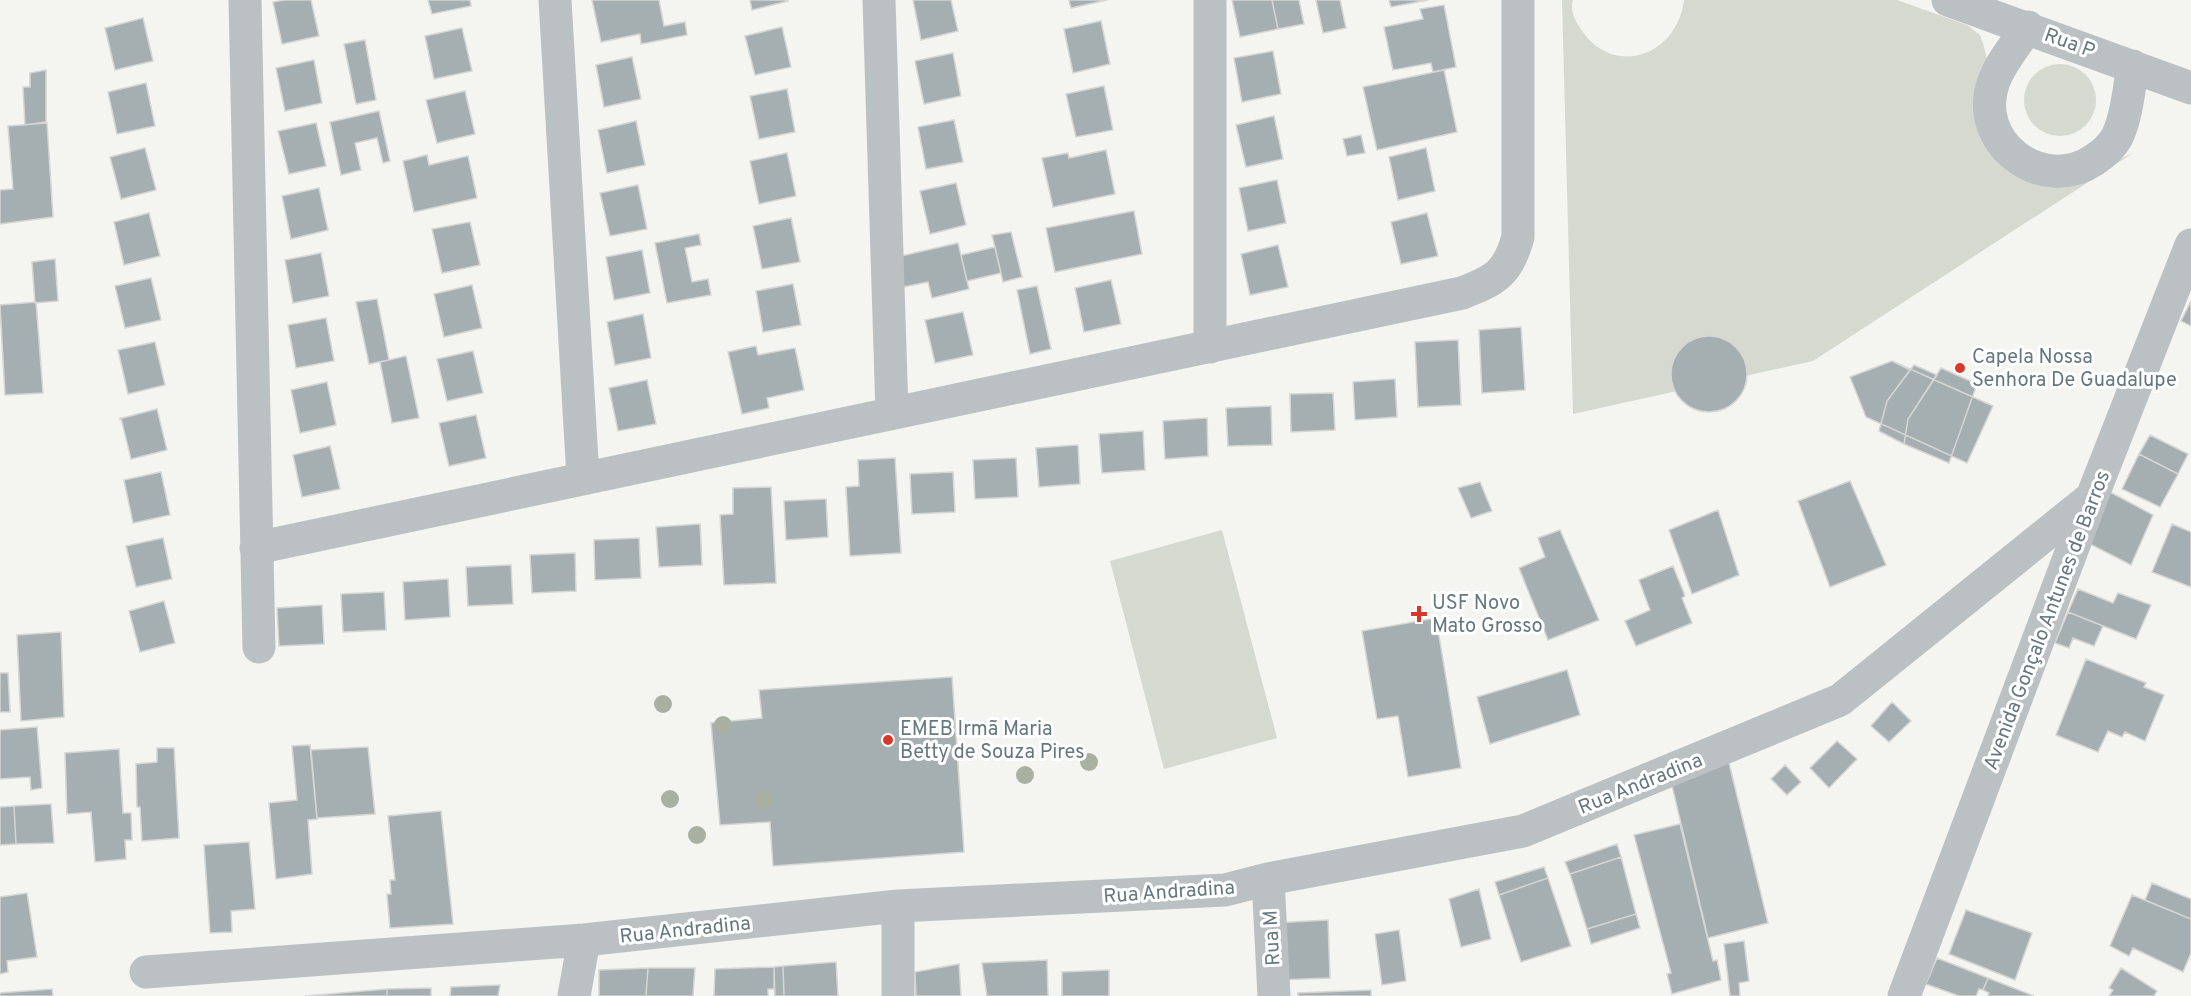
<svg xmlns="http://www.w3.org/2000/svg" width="2191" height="996" font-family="Overpass,sans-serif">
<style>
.green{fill:#d5d9d0}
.building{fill:#a5aeb1;stroke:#d5d5d3;stroke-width:1.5}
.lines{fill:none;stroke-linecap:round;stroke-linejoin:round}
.minor{stroke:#bbc0c2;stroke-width:33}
.tree{fill:#a9b0a2}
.poi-dot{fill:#d8382c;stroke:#fff;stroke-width:2}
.labels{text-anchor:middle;stroke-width:6;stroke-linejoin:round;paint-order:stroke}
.street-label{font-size:20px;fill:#657880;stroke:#fff}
.poi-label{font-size:20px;fill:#657880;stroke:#fff;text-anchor:start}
</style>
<rect width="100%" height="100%" fill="#f4f4f0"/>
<path class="green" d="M1562 0H1573C1570 8 1574 19 1579 26 1610 79 1677 58 1684 0H1897L1967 25 1980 35 1983 43 1987 59 1996 144 2093 170 2133 153 1813 361 1573 414Z
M2024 100a36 36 0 1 1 72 0a36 36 0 1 1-72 0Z
M1222 530 1277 738 1164 769 1110 561Z"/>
<path class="building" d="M285 0H311L319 36 282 44 273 2Z
M428 0H470L471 6 432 14Z
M592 0H659L664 26 685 22 687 35 641 44 640 34 601 42Z
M750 0H787L788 1 752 10Z
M913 0H951L958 31 921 40Z
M1069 0H1107L1071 8Z
M1232 0H1272L1278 29 1240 37Z
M1272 0H1299L1304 24 1278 29Z
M1316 0H1340L1346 28 1323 33Z
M1389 0H1428L1391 7Z
M1444 5 1456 67 1433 72 1431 63 1393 70 1384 27 1423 19 1420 9Z
M143 18 153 61 115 70 105 28Z
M1101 21 1110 64 1073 73 1064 29Z
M782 27 791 67 755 75 745 36Z
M462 28 472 71 434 79 425 36Z
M365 40 376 100 356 104 344 44Z
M1273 51 1281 94 1242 102 1234 58Z
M953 53 961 96 924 104 915 61Z
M632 57 641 99 604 107 596 65Z
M314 60 322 103 285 111 276 68Z
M46 70V122L25 125 23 87H30V73Z
M1444 70 1457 132 1377 150 1363 87Z
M146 83 155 126 117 134 108 92Z
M1104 86 1113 130 1076 137 1066 94Z
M787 89 795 132 759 139 750 96Z
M465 91 475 134 437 143 426 100Z
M379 111 390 161 383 163 377 138 355 143 361 170 341 175 330 122Z
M1274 116 1283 159 1246 167 1236 125Z
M954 120 963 162 926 169 918 127Z
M636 121 645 165 607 173 598 130Z
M47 123 53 217 0 224V190L13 189 8 126Z
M316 123 326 166 289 174 278 131Z
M1361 135 1365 153 1347 156 1343 139Z
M145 148 156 190 121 199 110 157Z
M1426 148 1435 191 1398 200 1389 157Z
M1106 150 1115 194 1053 207 1042 158 1068 153 1069 158Z
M787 153 796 196 759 204 750 161Z
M427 155 429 165 468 156 477 198 414 212 403 161Z
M1277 180 1286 223 1248 231 1239 188Z
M956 183 966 225 930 234 920 191Z
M638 185 647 229 610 236 600 193Z
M319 188 328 230 291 239 282 196Z
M1134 211 1142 254 1055 272 1046 228Z
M149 213 160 256 124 265 114 222Z
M1427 213 1438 256 1401 264 1391 222Z
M791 218 800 262 762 269 753 226Z
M470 222 480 265 442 273 432 229Z
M1011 232 1022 277 1003 282 992 235Z
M699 234 701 245 685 248 692 282 708 279 711 295 667 303 655 243Z
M958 243 969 289 932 298 928 282 903 287 897 257Z
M1278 245 1288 287 1250 295 1241 254Z
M995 247 1001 273 967 281 961 255Z
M642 250 650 293 614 300 606 257Z
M321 253 329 296 293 303 285 260Z
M55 259 58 301 35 303 32 262Z
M151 278 161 320 125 328 115 286Z
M1111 280 1121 324 1084 332 1075 288Z
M793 284 801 325 763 332 756 291Z
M472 285 482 328 444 337 434 294Z
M1037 286 1051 349 1030 354 1017 290Z
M377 299 389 360 369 364 356 302Z
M2191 301V326L2181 321Z
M36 302 43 393 5 395 0 305Z
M963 312 973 355 935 363 925 320Z
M643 314 651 358 615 365 607 322Z
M326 318 334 361 296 368 288 325Z
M1521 327 1525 390 1482 393 1479 330Z
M1671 374a38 38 0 1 1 76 0a38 38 0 1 1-76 0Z
M1458 340 1461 405 1418 407 1415 342Z
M155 342 165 385 128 394 118 350Z
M756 346 758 355 795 348 804 390 767 398 769 408 742 414 728 352Z
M473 351 483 393 447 401 437 359Z
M406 356 419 418 392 423 380 362Z
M1892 361 1993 406 1967 463 1866 417 1850 377Z
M1892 361 1910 370 1887 401 1881 424 1866 417 1850 377Z
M1914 365 1937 375 1908 419 1904 444 1879 431 1887 401Z
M1941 368 1977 384 1949 463 1904 444 1908 419Z
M1395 379 1397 417 1355 420 1353 382Z
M647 380 656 424 618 431 609 388Z
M327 382 336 425 300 433 291 390Z
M1333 393 1335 430 1291 432 1290 394Z
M1271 406 1272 445 1228 446 1226 408Z
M157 409 167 450 131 459 121 418 119 419Z
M476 415 486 458 449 466 439 423Z
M1207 418 1208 456 1165 459 1163 421Z
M1143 431 1145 470 1102 473 1099 434Z
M2150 435 2188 454 2178 474 2139 454Z
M1078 445 1080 484 1039 487 1036 448Z
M330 446 340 489 302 497 293 455Z
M2139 454 2178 474 2160 507 2122 489Z
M895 458 901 553 850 556 846 487 859 486 858 460Z
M1016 458 1018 497 975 499 973 460Z
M161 472 170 515 133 523 124 480Z
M953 472 955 512 912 514 910 474Z
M1850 481 1886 565 1830 587 1798 501Z
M1480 482 1492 511 1471 518 1458 488Z
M771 487 776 583 724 585 720 515 733 514V488Z
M2110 492 2153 515 2131 565 2088 543Z
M826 499 828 537 786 540 784 501Z
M1718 510 1739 575 1692 594 1669 530Z
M700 524 702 565 659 567 656 527Z
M2172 524 2191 532V587L2152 572Z
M1560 530 1599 620 1548 640 1519 568 1545 557 1538 538Z
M163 538 172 579 136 587 126 546Z
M639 538 641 578 595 580 594 540Z
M575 553 576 591 532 593 530 555Z
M511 565 513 604 468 606 466 567Z
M1673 566 1685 596 1682 598 1692 623 1636 646 1625 621 1650 610 1639 580Z
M448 579 450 617 405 620 403 582Z
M2078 589 2113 603 2118 593 2151 605 2136 639 2068 612Z
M384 592 386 630 343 632 341 594Z
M164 601 175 643 140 652 129 611Z
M322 605 324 644 279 646 277 608Z
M2068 612 2103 626 2094 646 2073 638 2069 648 2055 643Z
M1436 618 1461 768 1408 777 1398 716 1377 719 1362 631Z
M61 632 64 717 21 721 17 635Z
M2086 659 2146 683 2144 687 2164 695 2145 741 2125 732 2122 737 2108 731 2098 752 2056 735Z
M1567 670 1580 715 1490 744 1477 697Z
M0 673H8L10 712H0Z
M952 677 964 852 773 866 770 822 720 825 711 723 762 718 759 690Z
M1892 702 1911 721 1889 742 1871 726Z
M37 727 42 788 31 790 30 777 0 779V730Z
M1837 741 1857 759 1829 788 1810 768Z
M310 745 317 819 308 820 312 874 276 879 269 803 297 800 292 746Z
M368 747 375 814 317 818 311 750Z
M157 748H174L179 838 142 841 140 807H137L136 764 157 762Z
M119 749 123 813H131L132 840H125L126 859 95 862 91 812 67 814 65 753Z
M1729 763 1768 923 1708 938 1670 777Z
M1785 765 1801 782 1787 795 1771 779Z
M51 804 54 843 16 844 14 806Z
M14 806 16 844 0 845V807Z
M441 811 453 924 390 928 387 894H391L390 880H395L388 816Z
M1680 824 1713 961 1717 960 1721 980 1672 994 1667 974 1671 973 1634 835Z
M249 842 255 909 231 911 232 932 210 933 204 845Z
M1617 844 1621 857 1570 874 1565 862Z
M1621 857 1636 914 1587 929 1570 874Z
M1544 867 1548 878 1499 895 1495 882Z
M1548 878 1571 946 1521 962 1499 895Z
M2152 883 2191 899V919L2145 900Z
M1479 889 1491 939 1461 947 1449 899Z
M27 893 37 957 7 961 8 972 0 974V897Z
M2132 895 2191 919V953L2183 972 2133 948 2129 956 2110 946Z
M1966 910 2032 933 2015 980 1949 954Z
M1636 914 1640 928 1591 944 1587 929Z
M1328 920 1330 978 1276 980 1274 923Z
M1399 930 1406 981 1382 985 1375 934Z
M1744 941 1749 981 1739 983 1740 996H1730L1724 944Z
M1937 958 1988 978 1983 990 1979 989 1976 996H1959L1926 984Z
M1047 960 1048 996H987L982 963Z
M836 962 838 996H784L783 966Z
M959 964 961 996H916L915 972Z
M783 966 784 996H775L774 967Z
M774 967V989H768V996H714L715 969Z
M648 968H695L693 996H646Z
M648 968 646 996H599V970Z
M2121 968 2157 991 2154 996H2109L2113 990 2109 988Z
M1109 970V996H1062V972Z
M1988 978 2034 996H1988L1989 993 1983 990Z
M500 985 498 996H450L451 987Z
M431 988V996H387V989Z
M52 989 53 996H0V993Z
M387 989V996H305Z
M1371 990V996H1298V993Z"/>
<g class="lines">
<path class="minor" d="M245 0 259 647
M555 0 583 478
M879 0 892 413
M1948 0 2191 88
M2028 27C2016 44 2001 62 1994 81 1971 142 2042 195 2094 160 2103 154 2112 146 2117 137 2127 116 2129 88 2133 66
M1210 347V0
M256 548 1462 293C1496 280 1508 273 1518 237V0
M1268 879 1274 996
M898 906V996
M146 972 584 940 898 906 1225 890 1268 879 1523 831 1840 700 2092 497
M574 996 584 940
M1904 996 2092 497 2191 245"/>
</g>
<g class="tree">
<circle cx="663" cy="704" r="9"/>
<circle cx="723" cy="725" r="9"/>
<circle cx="1089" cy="762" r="9"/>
<circle cx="1025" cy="775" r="9"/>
<circle cx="670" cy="799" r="9"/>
<circle cx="764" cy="800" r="9"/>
<circle cx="697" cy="835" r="9"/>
</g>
<g class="poi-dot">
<circle cx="1960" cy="368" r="6"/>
<path d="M1416 605h6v6h6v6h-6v6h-6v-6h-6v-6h6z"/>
<circle cx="888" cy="740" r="6"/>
</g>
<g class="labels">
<g class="street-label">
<text transform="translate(2070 42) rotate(20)" y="7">Rua P</text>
<text transform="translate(2046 620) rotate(-69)" y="7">Avenida Gonçalo Antunes de Barros</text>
<text transform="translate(1640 783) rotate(-22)" y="7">Rua Andradina</text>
<text transform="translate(1169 891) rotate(-4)" y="7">Rua Andradina</text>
<text transform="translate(685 929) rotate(-6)" y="7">Rua Andradina</text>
<text transform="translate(1271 938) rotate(-93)" y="7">Rua M</text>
</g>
<g class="poi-label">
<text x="1972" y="363">Capela Nossa<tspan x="1972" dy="23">Senhora De Guadalupe</tspan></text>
<text x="1432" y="609">USF Novo<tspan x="1432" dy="23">Mato Grosso</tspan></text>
<text x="900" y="735">EMEB Irmã Maria<tspan x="900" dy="23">Betty de Souza Pires</tspan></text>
</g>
</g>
</svg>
